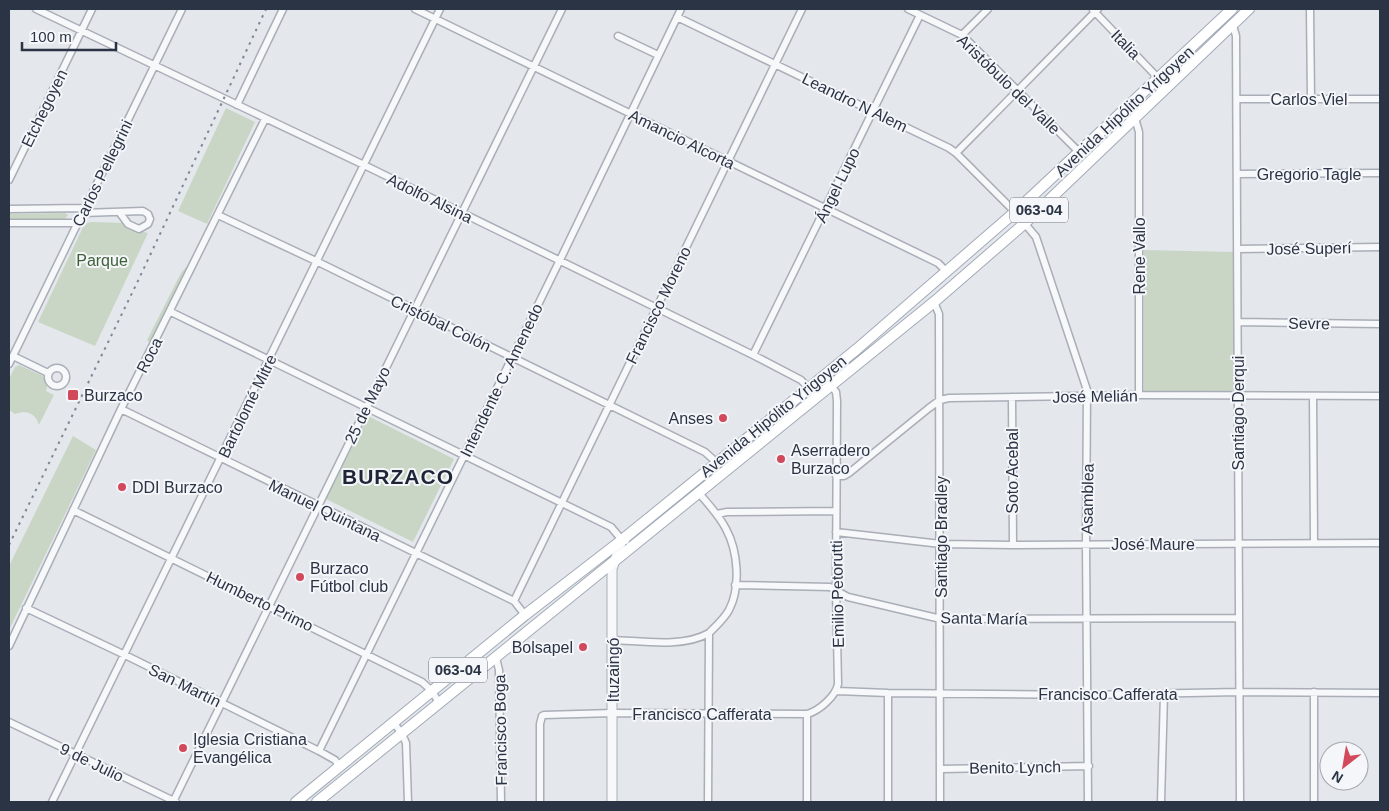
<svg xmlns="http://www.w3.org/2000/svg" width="1389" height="811" font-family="Arial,sans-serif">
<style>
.green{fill:#c9d6c5}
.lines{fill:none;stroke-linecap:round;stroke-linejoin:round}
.minor-casing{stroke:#a9aeb7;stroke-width:9}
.tertiary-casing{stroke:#a9aeb7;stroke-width:11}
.primary-casing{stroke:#a3abb8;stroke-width:12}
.minor{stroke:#f7f8fa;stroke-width:6}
.tertiary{stroke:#f7f8fa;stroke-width:9}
.primary{stroke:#fff;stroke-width:10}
.rail{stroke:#7d8696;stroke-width:2;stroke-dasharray:2.5 5;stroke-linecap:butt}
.poi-dot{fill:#d1495b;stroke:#f4f6f9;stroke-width:2}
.labels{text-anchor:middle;stroke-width:4;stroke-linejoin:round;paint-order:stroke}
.shield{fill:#f4f6f9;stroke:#676e7b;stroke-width:1}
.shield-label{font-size:15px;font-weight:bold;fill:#2b3445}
.street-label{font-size:16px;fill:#2b3445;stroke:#f4f6f9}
.park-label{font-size:16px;fill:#3f6138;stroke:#f4f6f9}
.poi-label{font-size:16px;fill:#2b3445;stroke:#f4f6f9;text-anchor:start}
.district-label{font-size:21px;font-weight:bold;letter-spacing:1px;fill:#1d2536;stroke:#f4f6f9}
</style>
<rect width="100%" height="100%" fill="#e4e7ec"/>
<path class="green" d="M226 108 255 122 207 224 178 211Z
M65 213 68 215 65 219H9V214Z
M92 222 124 223 132 229 148 233 95 346 38 322 85 223Z
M1144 250 1234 252V389L1229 393 1144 392Z
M186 267 188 269 150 343 147 340 181 273Z
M19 365 43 376 47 386 46 391 54 395 39 425C35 413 27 410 15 414L9 410V379L15 367Z
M368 416 454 459 413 542 326 499Z
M73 436 96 450 9 630V566Z"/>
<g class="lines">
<defs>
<path id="minor" d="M36 9 364 165 753 355 801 380 817 397
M415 9 938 263 947 272
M908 9 962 35 1079 152
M1310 9 1311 99
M1093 10 1159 79
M677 17 949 148 956 153 1015 212 1036 237 1087 390 1086 544 1088 802
M1233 25 1236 36 1240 802
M962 35 988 9
M618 36 658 55
M1237 99H1380
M237 105 283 9
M1135 118 1139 132V395
M956 153 1098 9
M1237 174 1380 173
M9 180 92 9
M9 209 85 208
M82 213 143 211 148 214 150 219 148 224 139 229 128 224 120 213
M218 215 318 262 705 452 716 462
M9 223H78
M1238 249 1380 247
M934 302 939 314 940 802
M171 312 611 527 622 540 626 541
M1238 322 1380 324
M753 355 920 15
M13 356 48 373
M9 364 182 9
M48 377a9 9 0 1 1 18 0a9 9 0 1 1-18 0Z
M1313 396 1314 542
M1012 397 1013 545
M121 409 514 601 525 615
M836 476H844L849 473 929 408 940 400 949 398 1139 395 1380 396
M698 492C708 504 719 515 726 529 738 551 741 587 729 610 724 619 716 626 709 633L708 802
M73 510 422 682 432 691 439 703
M717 514 727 512 836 511
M836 532 941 544 1013 545 1380 543
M735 585 830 587 848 597 941 619 1238 618
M514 601 802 9
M26 608 125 655 319 751 335 760 340 767
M613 640C642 641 683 648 709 633
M9 646 121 409 265 119
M496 658 499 670 501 802
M837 691 888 693 1087 695 1239 692 1380 693
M888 693V802
M9 722 176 802
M394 723 402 734 406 743 408 802
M319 751 559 262 681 9
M941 769 1089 766
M52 802 440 9
M173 802 562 9
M540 802V724L542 716 544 715 613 713 807 714
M807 802V714C819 711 836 696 838 684L836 589 837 401 836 392 823 375
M1161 802 1164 694
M1314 802V692"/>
<path id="tertiary" d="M612 802V569L622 540"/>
<path id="primary" d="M296 802 525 615 622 540 857 349 1015 212 1232 9
M317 802 934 302 1025 223 1249 9"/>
</defs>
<use href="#minor" class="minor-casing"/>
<use href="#tertiary" class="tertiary-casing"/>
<use href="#primary" class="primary-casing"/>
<use href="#minor" class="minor"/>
<use href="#tertiary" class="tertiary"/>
<use href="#primary" class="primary"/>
<path class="rail" d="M9 545 136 285 266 9"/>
</g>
<g class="poi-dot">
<rect x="67" y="389" width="12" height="12" rx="2.5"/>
<circle cx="723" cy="418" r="5"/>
<circle cx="781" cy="459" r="5"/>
<circle cx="122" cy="487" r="5"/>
<circle cx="300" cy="577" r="5"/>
<circle cx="583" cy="647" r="5"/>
<circle cx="183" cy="748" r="5"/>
</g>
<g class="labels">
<g class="shield">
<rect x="1010" y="197.5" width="58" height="25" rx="4"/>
<rect x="429" y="657.5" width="58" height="25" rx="4"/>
</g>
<g class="shield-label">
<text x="1039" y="215">063-04</text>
<text x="458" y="675">063-04</text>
</g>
<g class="street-label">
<text transform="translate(1126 44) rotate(46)" y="6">Italia</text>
<text transform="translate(1009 84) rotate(44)" y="6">Aristóbulo del Valle</text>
<text x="1309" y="105">Carlos Viel</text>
<text transform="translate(855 102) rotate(26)" y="6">Leandro N Alem</text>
<text transform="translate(44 108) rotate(-64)" y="6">Etchegoyen</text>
<text transform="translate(1124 111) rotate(-43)" y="6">Avenida Hipólito Yrigoyen</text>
<text transform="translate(682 139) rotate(26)" y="6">Amancio Alcorta</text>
<text transform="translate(102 173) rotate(-64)" y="6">Carlos Pellegrini</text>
<text x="1309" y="180">Gregorio Tagle</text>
<text transform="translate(837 185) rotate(-64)" y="6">Ángel Lupo</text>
<text transform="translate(430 198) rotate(26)" y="6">Adolfo Alsina</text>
<text transform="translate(1309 248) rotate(-1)" y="6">José Superí</text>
<text transform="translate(1139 256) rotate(-90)" y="6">Rene Vallo</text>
<text transform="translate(658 305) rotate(-64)" y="6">Francisco Moreno</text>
<text transform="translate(441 323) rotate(26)" y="6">Cristóbal Colón</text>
<text transform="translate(1309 323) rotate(1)" y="6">Sevre</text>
<text transform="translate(149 355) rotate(-63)" y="6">Roca</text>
<text transform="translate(501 380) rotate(-64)" y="6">Intendente C. Amenedo</text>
<text transform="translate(1095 396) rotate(-1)" y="6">José Melián</text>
<text transform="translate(367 405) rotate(-64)" y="6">25 de Mayo</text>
<text transform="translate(247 406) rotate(-64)" y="6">Bartolomé Mitre</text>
<text transform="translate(1238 413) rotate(-90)" y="6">Santiago Derqui</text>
<text transform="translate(773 416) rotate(-39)" y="6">Avenida Hipólito Yrigoyen</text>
<text transform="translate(1012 471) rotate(-90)" y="6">Soto Acebal</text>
<text transform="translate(1087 499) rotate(-89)" y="6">Asamblea</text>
<text transform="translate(325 510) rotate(26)" y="6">Manuel Quintana</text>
<text transform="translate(941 537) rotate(-90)" y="6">Santiago Bradley</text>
<text x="1153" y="550">José Maure</text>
<text transform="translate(837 594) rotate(-91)" y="6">Emilio Petorutti</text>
<text transform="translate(260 601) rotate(26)" y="6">Humberto Primo</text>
<text transform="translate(984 618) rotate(1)" y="6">Santa María</text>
<text transform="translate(613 670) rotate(-90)" y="6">Ituzaingó</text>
<text transform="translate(185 685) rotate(26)" y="6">San Martín</text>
<text x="1108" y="700">Francisco Cafferata</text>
<text x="702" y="720">Francisco Cafferata</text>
<text transform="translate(500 730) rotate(-91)" y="6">Francisco Boga</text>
<text transform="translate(92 762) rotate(26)" y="6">9 de Julio</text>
<text transform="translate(1015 767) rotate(-1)" y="6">Benito Lynch</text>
</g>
<g class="park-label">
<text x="102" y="266">Parque</text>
</g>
<g class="poi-label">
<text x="84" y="401">Burzaco</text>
<text x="713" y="424" text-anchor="end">Anses</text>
<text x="791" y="456">Aserradero<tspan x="791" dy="18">Burzaco</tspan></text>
<text x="132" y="493">DDI Burzaco</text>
<text x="310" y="574">Burzaco<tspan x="310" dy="18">Fútbol club</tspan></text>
<text x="573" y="653" text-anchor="end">Bolsapel</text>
<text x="193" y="745">Iglesia Cristiana<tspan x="193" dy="18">Evangélica</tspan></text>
</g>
<g class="district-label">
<text x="398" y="484">BURZACO</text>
</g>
</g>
<rect width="1389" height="811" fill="none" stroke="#2b3445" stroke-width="20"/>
<g transform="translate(1344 766) rotate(211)"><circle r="24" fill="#f4f6f9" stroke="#a4a8b1"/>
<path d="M0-4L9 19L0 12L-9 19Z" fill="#d1495b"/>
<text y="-8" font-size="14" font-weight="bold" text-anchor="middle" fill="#2b3445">N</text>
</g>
<path d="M22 42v8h94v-8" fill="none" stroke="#2b3445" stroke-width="2.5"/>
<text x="30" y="42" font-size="15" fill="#2b3445" stroke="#f4f6f9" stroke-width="4" paint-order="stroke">100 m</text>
</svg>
